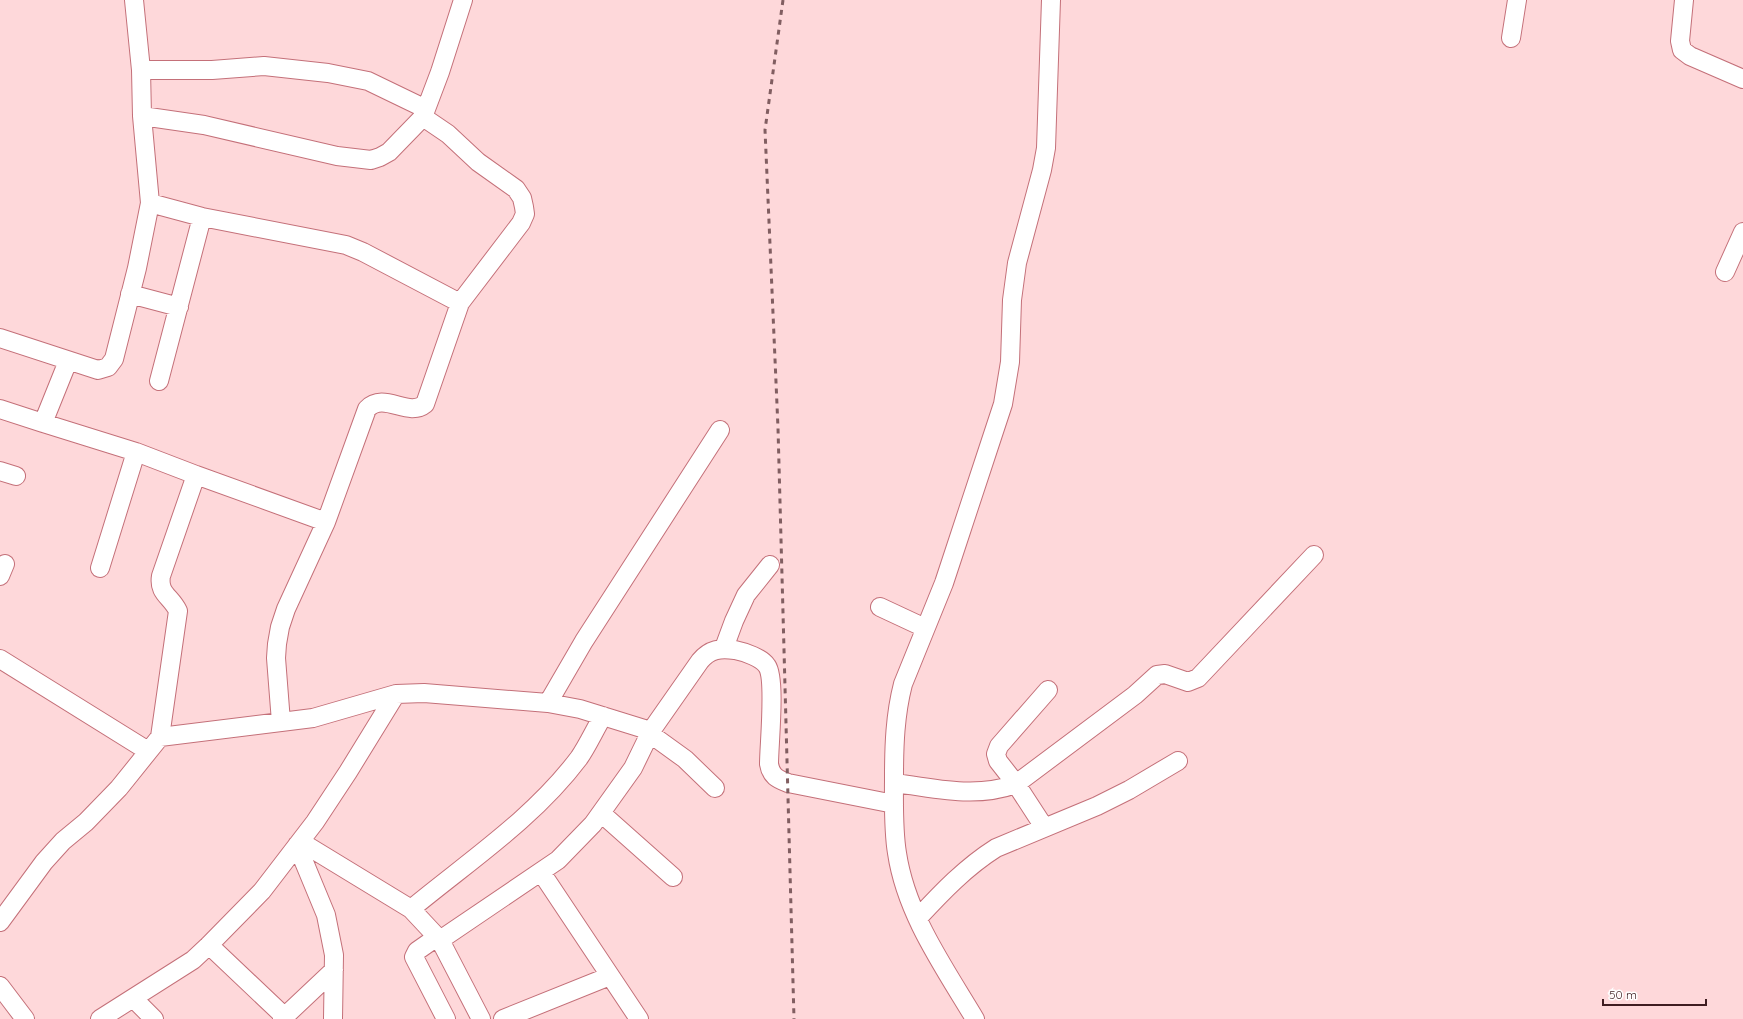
<svg xmlns="http://www.w3.org/2000/svg" width="1743" height="1019" font-family="Quicksand,sans-serif">
<style>
.lines{fill:none;stroke-linecap:round;stroke-linejoin:round}
.minor-casing{stroke:#c47079;stroke-width:20}
.minor{stroke:#fff;stroke-width:18}
.rail{stroke:#815e61;stroke-width:3;stroke-dasharray:5 5;stroke-linecap:butt}
</style>
<rect width="100%" height="100%" fill="#fed8da"/>
<g class="lines">
<defs>
<path id="minor" d="M1684 0 1680 41 1682 50 1690 56 1743 79
M1511 38 1517 0
M141 70H212L264 66 328 73 368 81 426 109
M142 116 204 125 337 156 371 160 380 157 389 152 423 117 440 72 463 0
M150 203 202 217 346 245 363 252 460 303 521 223 525 214 524 207 522 198 516 189 478 162 448 134 423 117
M1725 272 1743 232
M130 294 179 307
M0 338 98 370 108 367 114 359 137 268 150 203 142 116 141 70 134 0
M159 381 202 217
M0 409 43 423 68 361
M0 471 16 476
M326 522 367 409C384 391 408 418 425 404L460 303
M100 568 136 452
M0 576 5 564
M880 607 925 628
M724 648 734 621 746 595 770 565
M0 659 148 751
M548 703 584 641 720 430
M281 722 313 718 396 694 424 693 548 703 580 709 651 731
M649 733 685 759 715 788
M160 737 281 722 276 658 277 644 280 627 286 609 326 522 196 475
M894 783C937 788 974 799 1016 784L1135 695 1157 675 1165 674 1188 682 1198 678 1314 555
M601 813 673 877
M1044 827 1016 784 998 761 996 754 999 746 1048 690
M301 842 411 909C469 861 533 819 579 758 588 745 595 729 603 716
M297 845 326 915 334 955 333 1019
M541 872 639 1019
M411 909 440 940 481 1019
M918 918C942 892 966 867 996 848L1097 806 1129 790 1178 761
M0 922 44 862 63 841 86 822 119 788 160 737 178 611C171 596 158 594 161 576L196 475 136 452 43 423
M437 937 417 951 414 957 446 1019
M440 940 558 860 593 824 633 768 651 731 700 661C710 649 720 648 735 650 745 652 762 658 767 666 776 679 769 745 769 764 771 776 777 779 788 783L894 804
M209 945 285 1017
M0 986 25 1019
M133 998 154 1019
M100 1019 193 960 209 945 262 891 315 822 348 772 396 694
M282 1019 334 970
M503 1019 610 976
M975 1019C944 967 906 914 897 853 893 829 894 802 894 777 894 746 895 715 903 684L944 583 1003 404 1010 362 1012 300 1017 263 1042 170 1046 148 1051 0"/>
</defs>
<use href="#minor" class="minor-casing"/>
<use href="#minor" class="minor"/>
<path class="rail" d="M783 0 765 130 778 428 794 1019"/>
</g>
<path d="M1603 999v6h103v-6" fill="none" stroke="#3f1d21" stroke-width="2"/>
<text x="1609" y="999" font-size="12" fill="#3f1d21" stroke="#ffffff" stroke-width="3" paint-order="stroke">50 m</text>
</svg>
